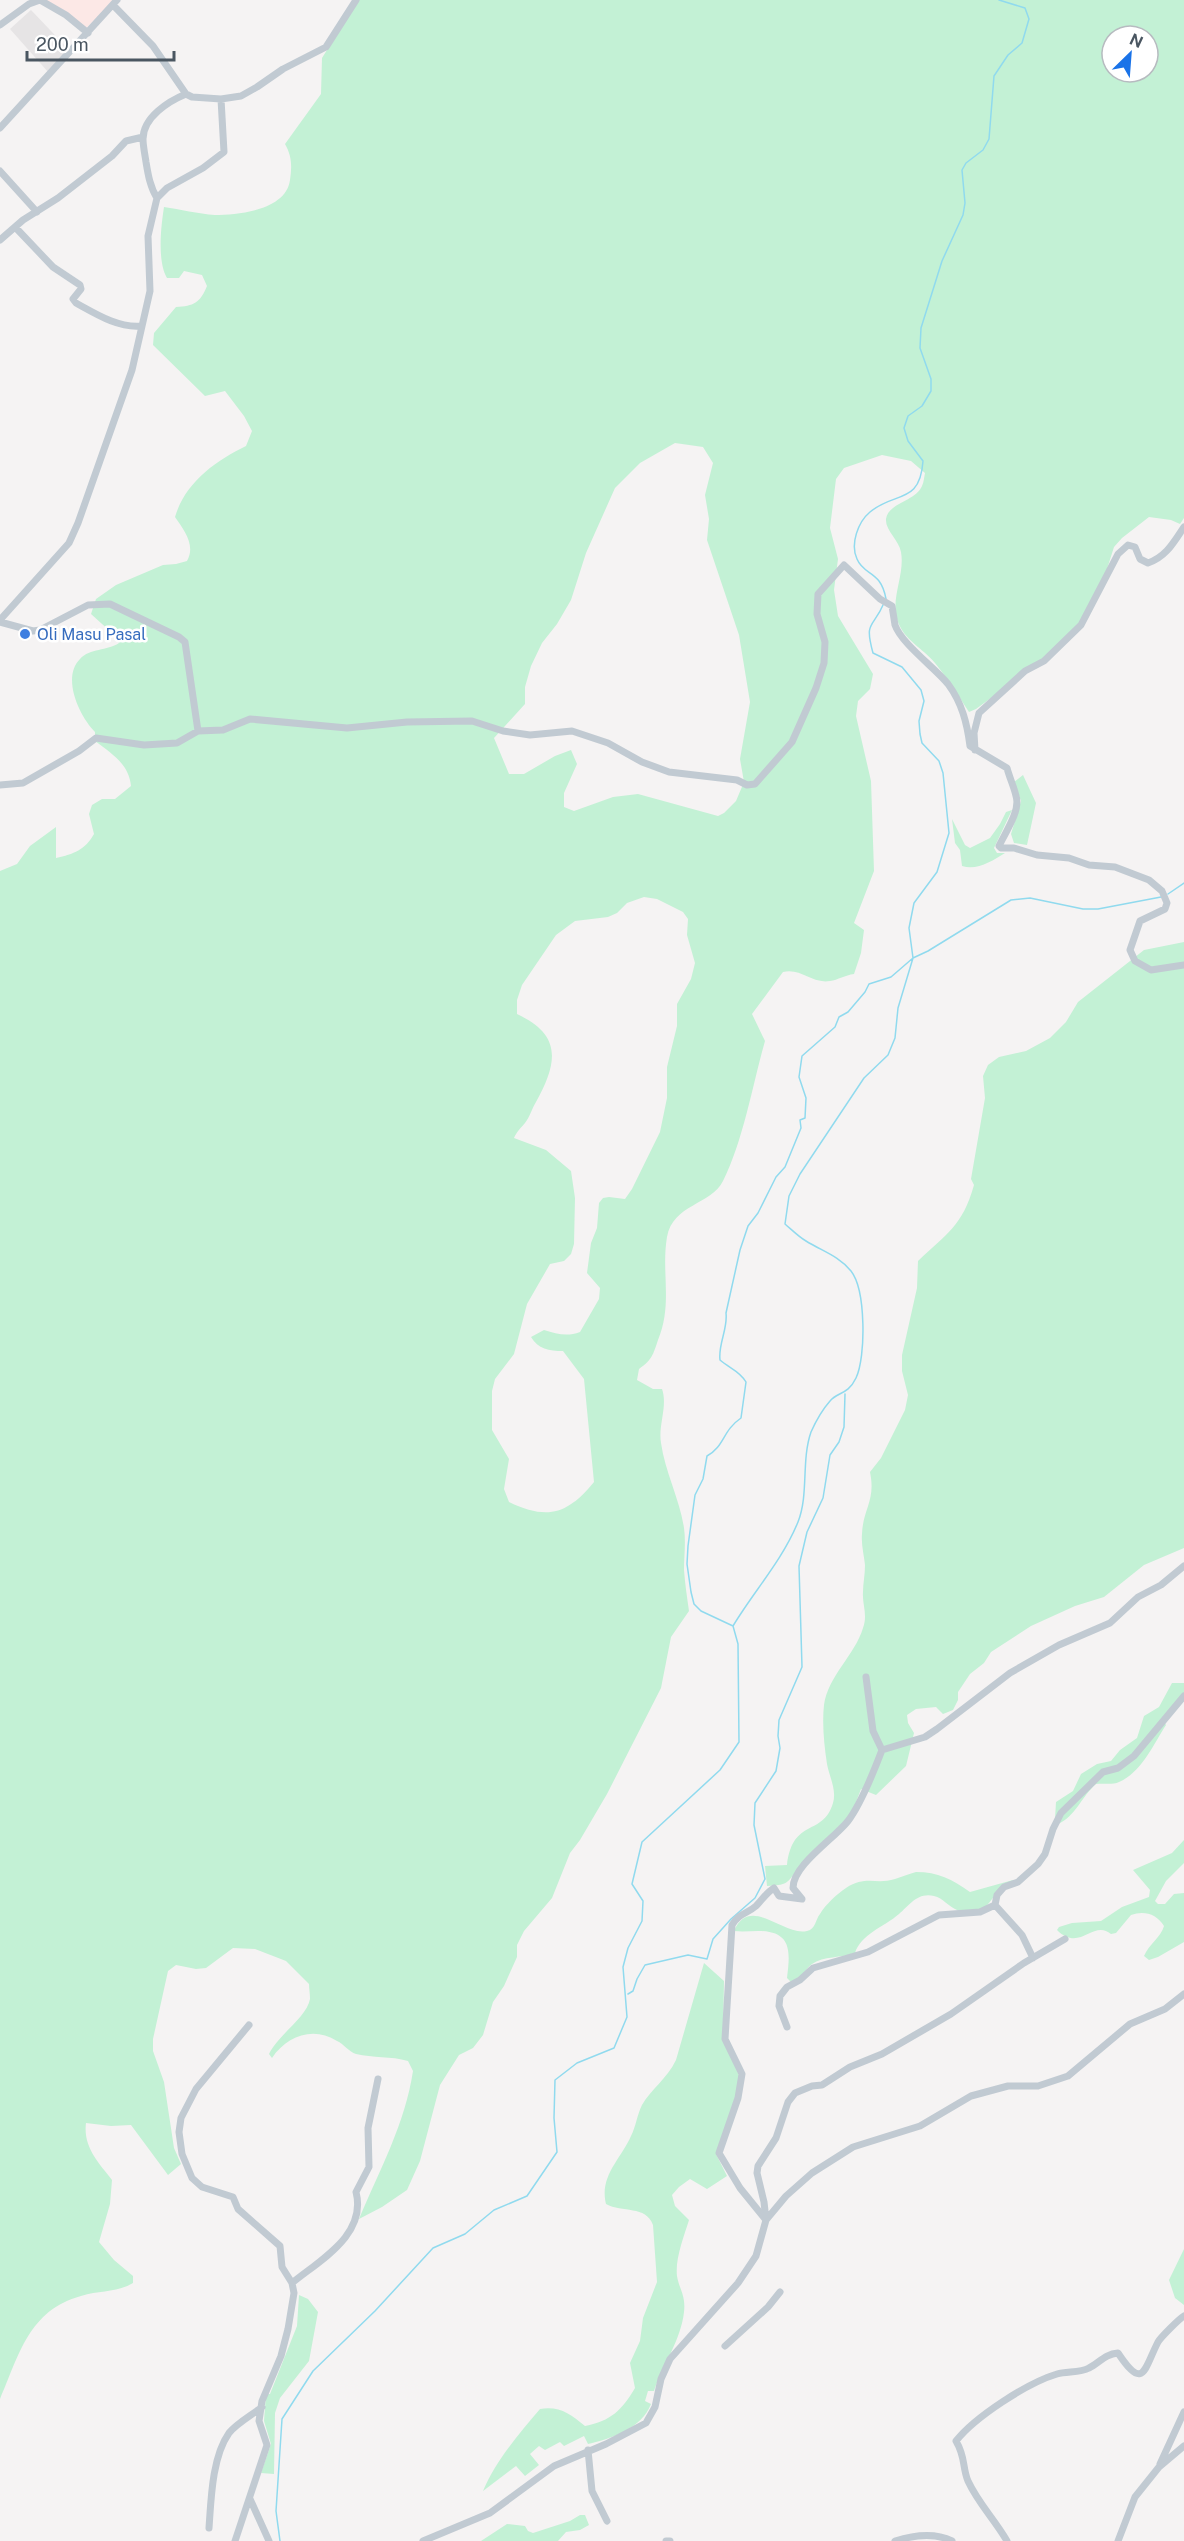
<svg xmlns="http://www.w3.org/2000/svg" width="1184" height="2541" font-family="'Public Sans',sans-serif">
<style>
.education{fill:#e6e4e5}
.medical{fill:#fce8e6}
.green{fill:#c3f1d5;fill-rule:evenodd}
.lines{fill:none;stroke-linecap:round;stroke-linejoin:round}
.stream{stroke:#90daee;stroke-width:1.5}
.minor{stroke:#c1cad2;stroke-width:7}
.shop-dot{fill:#3f7fe0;stroke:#fff;stroke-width:2}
.labels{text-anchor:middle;stroke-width:5;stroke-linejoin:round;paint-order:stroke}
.shop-label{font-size:16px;fill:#366cbe;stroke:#fff;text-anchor:start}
</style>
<rect width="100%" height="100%" fill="#f5f3f3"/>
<path class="education" d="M31 10 70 51 49 73 10 29Z"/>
<path class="medical" d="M45 0H115L86 28Z"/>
<path class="green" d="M358 0H1184V518L1180 524 1171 520 1149 517 1122 538 1114 547 1107 569 1080 622 1044 659 976 709 969 712C958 695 948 679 935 663 923 648 903 640 897 619 891 596 905 575 901 552 899 540 885 530 886 519 888 503 916 501 922 486 924 482 924 477 925 473L911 461 882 455 844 468 836 479 830 528 838 559 834 590 838 616 873 674 870 689 858 701 856 716 871 781 874 871 854 923 864 930 861 953 854 974C845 975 838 980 830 981 811 984 802 968 783 972L752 1014 765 1041C753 1083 743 1142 723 1181 711 1205 673 1204 667 1237 661 1273 673 1303 658 1340 653 1355 652 1360 639 1369L637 1380 653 1389H662C668 1406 658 1425 661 1443 665 1472 680 1500 684 1528 686 1542 684 1556 684 1570 685 1584 687 1597 689 1611L671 1637 661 1688 607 1794 580 1840 570 1853 552 1898 524 1931 517 1945V1957L504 1986 493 2002 483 2035 473 2048 459 2055 440 2085 420 2161 407 2190 382 2207 359 2219C380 2169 405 2124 413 2071L408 2061C391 2056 373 2058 356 2054 349 2052 344 2044 337 2041 313 2026 287 2036 272 2058L269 2054C278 2035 307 2017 310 1999 310 1994 309 1988 309 1984L286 1961 255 1949 233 1948 206 1968 196 1969 176 1965 168 1971 153 2039V2051L164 2082 174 2148 181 2164 168 2175 131 2125 111 2126 86 2123C83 2147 98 2162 112 2180L110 2204 99 2242 114 2260 133 2276V2283C116 2293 100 2290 81 2296 29 2310 19 2355 0 2399V871L17 864 30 846 56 827V858C74 854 85 850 94 834L89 814 92 805 102 799H115L131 786C129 764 112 754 95 741V732C80 717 61 678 80 659 90 648 107 651 119 643L112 633 91 614 96 599 116 585 163 565 176 564 187 561C196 545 184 530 175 517 185 483 215 461 246 446L252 431 244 416 225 391 205 396 153 345 154 333 176 307C194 306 200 303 207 286L202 275 184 271 179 278H167C157 261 161 226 164 207 180 209 198 214 215 215 239 215 286 210 290 180 292 167 292 156 285 144L321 94 322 58ZM1112 36H1148V72H1112ZM675 443 703 447 713 463 705 495 709 519 707 540 739 635 750 702 740 759 744 782 736 801 724 813 718 816 638 794 613 797 574 811 564 807V793L577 764 571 750 555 756 524 774H509L494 738 525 704V687L531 666 542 643 557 624 571 600 586 553 615 488 640 463ZM644 897 657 899 683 912 688 919 687 935 695 963 691 979 677 1004V1026L667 1067V1098L660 1132 632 1189 625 1199 609 1197 603 1198 599 1203 597 1228 591 1243 587 1273 600 1288 599 1299 580 1332C567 1337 557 1334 544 1330L531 1337C538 1349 549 1351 563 1351L584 1379 594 1482C567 1515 547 1520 509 1502L504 1489 509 1459 492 1430V1391L495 1379 514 1354 527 1304 550 1264 564 1261 571 1254 574 1244 575 1198 571 1171 546 1150 514 1138C517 1131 521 1128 525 1123 530 1117 532 1108 536 1102 558 1062 562 1035 517 1014V1000L522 985 556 935 575 921 608 917 617 913 627 903Z
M1023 775 1036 803 1027 845 1014 843 1011 834 1021 801 1014 782Z
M1012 810 994 848 997 853H1005C992 861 977 871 962 866L960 850 955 843 952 819 965 845 970 848 990 838 1000 824 1006 812Z
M1184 942V1548L1144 1565 1104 1597 1075 1606 1031 1626 991 1652 984 1663 970 1674 958 1692V1700L953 1710 943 1714 936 1707 916 1709 907 1715 908 1723 914 1733 906 1766 876 1795 861 1789 853 1810 845 1820 797 1870C785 1886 787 1884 767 1886L765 1866 787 1865C793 1817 823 1837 833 1803 837 1790 829 1776 827 1764 824 1745 822 1723 824 1705 828 1676 855 1655 863 1628 868 1614 862 1605 863 1592 863 1583 865 1575 865 1565 864 1555 861 1544 862 1534 863 1508 876 1501 870 1472L881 1458 905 1410 908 1395 902 1371V1355L917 1288 918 1261C947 1233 962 1227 974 1185L971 1179 985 1098 983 1076 988 1065 999 1057 1026 1051 1050 1038 1066 1022 1078 1002 1144 950Z
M1172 1683H1184V1701L1162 1719 1166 1725C1153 1745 1142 1772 1119 1782 1113 1785 1104 1783 1096 1784 1082 1796 1075 1817 1058 1824L1055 1819 1056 1802 1073 1791 1081 1774 1097 1764 1111 1761 1120 1750 1137 1738 1144 1716 1159 1707Z
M1184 1840V1863L1166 1881 1155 1901 1158 1904H1165L1174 1894 1184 1893V1942L1158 1957 1149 1960 1144 1956C1149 1944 1161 1937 1164 1926 1157 1914 1144 1910 1131 1915L1116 1933 1111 1934C1093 1919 1080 1953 1057 1930L1059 1927 1072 1923 1101 1921 1122 1907 1149 1897 1150 1890 1133 1870 1172 1853Z
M916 1872C938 1872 952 1879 970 1892L1013 1880 1012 1883 996 1894 985 1908C977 1909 966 1914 957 1910 949 1907 943 1898 934 1896 917 1892 909 1906 899 1914 884 1927 861 1934 855 1953 842 1958 823 1956 812 1964 804 1970 802 1979 791 1982L787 1978C790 1953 793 1931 758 1931 750 1931 743 1932 734 1931 750 1894 784 1937 807 1931 816 1929 815 1920 820 1914 825 1905 838 1893 846 1888 866 1875 876 1885 895 1879 902 1877 908 1874 916 1872Z
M704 1963 724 1981 723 2039 739 2075V2086L716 2154 727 2176 707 2189 690 2179 679 2187 672 2195 675 2206 689 2220C684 2236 675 2259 677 2276 679 2289 686 2295 684 2312 681 2340 663 2364 654 2391H648L645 2401 651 2404C642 2428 611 2439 588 2444L584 2436 564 2446 560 2442 545 2450 539 2446 530 2454 539 2465 525 2476 516 2466 483 2491C496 2460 519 2434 540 2409 560 2406 570 2414 585 2426 611 2421 622 2410 635 2388L630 2363 640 2341 643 2318 657 2282 653 2225C646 2205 622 2213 606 2204 599 2176 621 2159 631 2136 636 2126 637 2115 642 2105 651 2089 667 2079 676 2060Z
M1184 2249V2305L1175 2298 1169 2280Z
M299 2295 308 2299 318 2312 309 2361 280 2398 275 2413 274 2474 261 2473 271 2444 264 2421 266 2394H270L297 2326Z
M580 2515H585L589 2525 580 2530 566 2532 558 2541H481L507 2524 525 2526 528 2531 533 2533 570 2521Z"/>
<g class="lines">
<path class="stream" d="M886 599C881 570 864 576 857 559 850 544 858 522 870 512 895 491 920 505 923 461L908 441 904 428 908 416 922 406 931 391V379L920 348 921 328 942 261 963 215 965 203 962 170 966 163 983 150 989 139 994 76 1008 55 1022 43 1029 19 1025 8 999 0
M1168 894 1184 883
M733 1626 701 1611 694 1604 691 1592 687 1564 688 1546 695 1495 703 1479 707 1456C725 1446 722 1431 741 1418L746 1382C740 1371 729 1368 720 1360 718 1344 728 1329 726 1313L740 1250 748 1226 758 1213 776 1177 785 1167 801 1128 800 1120 805 1118 806 1098 799 1077 802 1056 835 1027 839 1017 848 1012 865 992 869 984 891 977 913 958 909 928 914 903 937 872 949 833 943 773 939 761 922 743 920 734 919 721 924 701 921 690 902 667 873 653C864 620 873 629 884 603
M628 1994 633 1991 637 1979 645 1965 688 1955 707 1959 713 1939 731 1919 755 1898 765 1879 754 1825 755 1803 776 1771 780 1748 778 1736 779 1720 802 1667 799 1566 807 1532 823 1498 830 1455 839 1442 844 1427 845 1394
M280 2541 276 2511 282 2419 313 2371 375 2311 433 2248 465 2234 494 2210 527 2196 557 2152 554 2118 555 2080 577 2063 614 2048 627 2017 623 1967 628 1948 642 1921 643 1901 632 1884 642 1842 720 1770 739 1742 738 1644 733 1626C754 1591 782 1561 798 1522 809 1494 801 1461 811 1432 815 1423 823 1409 830 1401 837 1392 848 1395 856 1378 866 1357 866 1290 851 1271 839 1256 822 1251 806 1241 799 1237 792 1230 785 1224L789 1196 800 1174 864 1078 888 1055 895 1038 898 1008 913 958 928 951 1011 900 1030 898 1083 909H1098L1161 897"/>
<path class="minor" d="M113 5 153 46 186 94 192 97 221 99 241 96 257 87 283 69 326 47 356 0
M0 25 29 4 40 0 66 15 88 33
M0 128 117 0
M0 171 37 212
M157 198C150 187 148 174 146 162 145 155 143 146 143 139 143 117 169 101 186 94
M16 228 53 267 80 285 81 289 73 299 76 303C96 314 118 328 141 326
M0 240 23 220 58 198 112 156 126 141 143 137
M0 620 69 543 78 523 132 370 150 291 148 236 157 198 167 188 203 168 224 152 221 99
M0 622 33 631 40 630 88 605 110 604 179 637 185 642 198 731
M975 750 974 733 979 713 1025 671 1044 661 1081 625 1118 554 1128 545 1135 547 1140 559 1148 563C1166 557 1174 542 1184 527
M0 785 23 783 79 751 96 738 144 745 177 743 198 731 223 730 250 719 347 728 407 722 472 721 503 731 530 735 572 731 608 743 642 762 669 772 737 780 747 785 755 784 792 742 816 688 824 663 825 642 817 614 818 594 844 565 880 599 892 606C893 612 894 619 895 625 901 643 935 668 948 684 962 703 967 723 970 746L1007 768C1010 779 1014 787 1016 796 1021 810 1005 833 999 846L1001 848H1014L1037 855 1069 858 1089 865 1115 867 1149 880 1162 891 1167 903 1165 909 1140 921 1130 950 1135 961 1151 970 1184 965
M882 1750 925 1737 937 1729 1010 1673 1059 1645 1110 1623 1138 1597 1161 1585 1184 1566
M1033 1958 1022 1935 995 1905 997 1895 1004 1887 1018 1882 1038 1864 1045 1854 1053 1829 1061 1813 1103 1772 1118 1768 1134 1756 1184 1696
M249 2025 196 2089 181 2118 179 2132 182 2154 192 2178 202 2187 233 2197 238 2209 280 2246 282 2267 292 2283
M787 2027 779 2006 780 1996 787 1987 800 1980 813 1968 868 1952 939 1915 980 1912 995 1905
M766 2220 740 2188 719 2153 738 2098 742 2074 725 2039 732 1925C739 1913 747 1914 756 1906 762 1900 766 1893 774 1888L779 1896 802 1899 793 1888C793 1865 834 1839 848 1821 861 1804 874 1771 882 1750L873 1731 866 1677
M766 2220 764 2202 757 2173 758 2166 776 2138 788 2102 795 2093 812 2086 822 2085 850 2067 882 2054 951 2014 1024 1963 1065 1939
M725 2346 768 2307 780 2292
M588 2450 592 2491 607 2521
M1160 2464 1184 2412
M250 2499 269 2541
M209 2528C211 2500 212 2457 229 2433 237 2423 252 2415 262 2407
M235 2541 267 2445 259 2421 262 2401 281 2356 288 2329 294 2293 292 2283C320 2260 367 2235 356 2192L369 2167 368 2128 378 2079
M423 2541 490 2513 554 2466 606 2444 646 2423 655 2407 661 2379 670 2359 738 2283 756 2256 766 2220 786 2196 812 2173 853 2147 920 2126 971 2096 1008 2086H1038L1068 2076 1130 2024 1165 2009 1184 1994
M666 2541H670
M895 2541C914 2535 934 2532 952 2541
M1007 2541C995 2520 978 2503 968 2481 962 2467 966 2458 956 2441 975 2417 1027 2383 1057 2374 1067 2371 1080 2373 1089 2368 1099 2363 1105 2354 1118 2353 1144 2392 1144 2369 1158 2342 1161 2337 1179 2319 1184 2316
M1118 2541 1135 2497 1159 2467 1184 2446"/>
</g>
<circle class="shop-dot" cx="25" cy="634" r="6"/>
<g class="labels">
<g class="shop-label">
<text x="37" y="640">Oli Masu Pasal</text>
</g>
</g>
<g transform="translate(1130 54) rotate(25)"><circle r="28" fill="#ffffff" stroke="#b7bbc0" stroke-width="1.5"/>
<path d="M0-4.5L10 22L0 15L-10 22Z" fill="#1a73e8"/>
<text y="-9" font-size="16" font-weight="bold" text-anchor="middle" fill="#4a5661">N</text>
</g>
<path d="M27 51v9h147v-9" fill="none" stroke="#4a5661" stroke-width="3"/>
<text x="36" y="51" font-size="18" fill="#4a5661" stroke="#ffffff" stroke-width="4.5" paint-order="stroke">200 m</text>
</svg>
